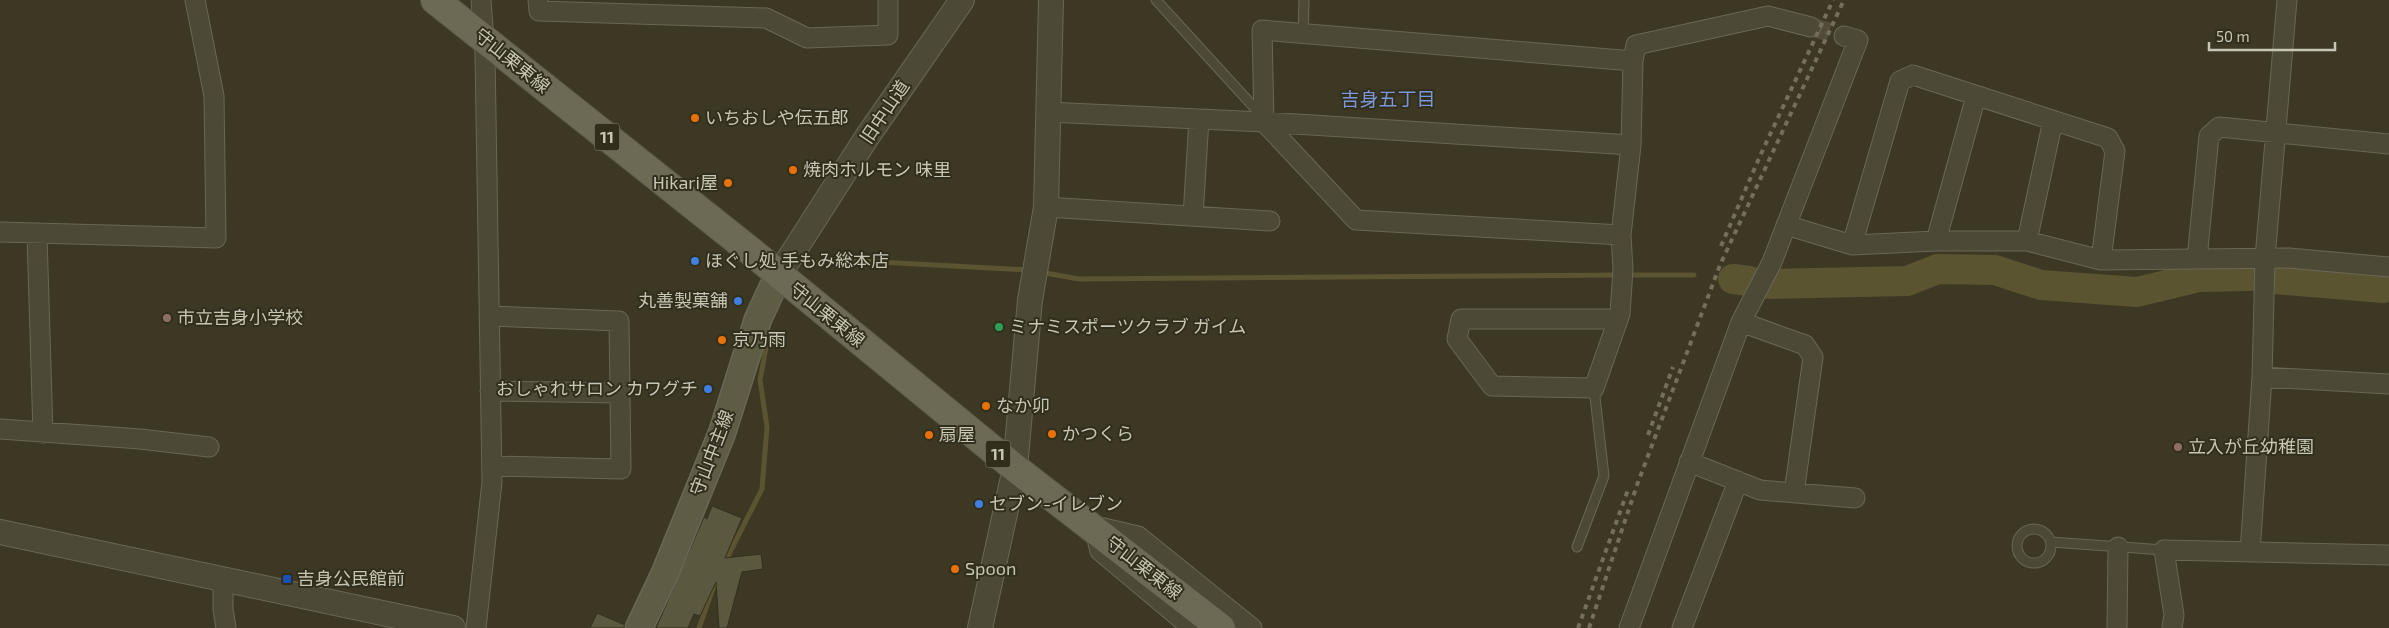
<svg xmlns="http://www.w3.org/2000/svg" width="2389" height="628" font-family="'Exo 2','Noto Sans JP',sans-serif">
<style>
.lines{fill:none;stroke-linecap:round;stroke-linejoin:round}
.stream{stroke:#5a5431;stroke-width:5}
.river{stroke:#5a5431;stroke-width:30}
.building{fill:#5b5840;stroke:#33301e}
.minor-tunnel{stroke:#514d39;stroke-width:19;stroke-dasharray:19 9;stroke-linecap:butt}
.service-casing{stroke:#6a6755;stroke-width:11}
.minor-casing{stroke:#6a6755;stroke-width:21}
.tertiary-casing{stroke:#6a6755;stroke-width:26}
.secondary-casing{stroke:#6a6755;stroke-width:29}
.primary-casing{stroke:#585543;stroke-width:30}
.service{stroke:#4c4937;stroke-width:9}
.minor{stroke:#4c4937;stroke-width:19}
.tertiary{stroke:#4c4937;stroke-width:24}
.secondary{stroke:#5f5c45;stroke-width:26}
.primary{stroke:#6c6955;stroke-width:28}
.rail{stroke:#736f59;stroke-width:4;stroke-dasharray:5 5;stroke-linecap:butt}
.food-dot{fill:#e8710a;stroke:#312e1c;stroke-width:2}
.shop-dot{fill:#3f7fe0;stroke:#312e1c;stroke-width:2}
.education-dot{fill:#8d6e63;stroke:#312e1c;stroke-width:2}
.leisure-dot{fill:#2e9e5b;stroke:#312e1c;stroke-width:2}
.transit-dot{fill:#1a4fb4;stroke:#312e1c;stroke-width:2}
.labels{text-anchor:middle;stroke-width:4;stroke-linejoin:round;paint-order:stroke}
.shield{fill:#312e1c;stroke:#9a9886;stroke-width:1}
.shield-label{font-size:16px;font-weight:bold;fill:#c7c5b3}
.street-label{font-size:18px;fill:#c7c5b3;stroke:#312e1c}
.poi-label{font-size:18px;fill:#c7c5b3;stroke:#312e1c;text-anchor:start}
.neighbourhood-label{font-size:19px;fill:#7a96d9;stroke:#312e1c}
</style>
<rect width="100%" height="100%" fill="#3c3824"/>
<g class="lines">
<path class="stream" d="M813 265 824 259 1029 270
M1040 272 1079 279 1618 275
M1627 275H1694
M725 562 762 489 767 427 760 380 769 332
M699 628 715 583"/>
<path class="river" d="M1733 279 1749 281
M2275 279 2383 288
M1769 284 1907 281 1938 269 1995 270 2041 285 2137 292 2199 277 2250 276"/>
</g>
<path class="building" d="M712 506 742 518 725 558 761 554 763 569 742 572 727 628H719L716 582 700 616 694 614 688 628H656L704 517 707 519Z
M597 613 625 625 624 628H590Z"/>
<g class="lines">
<path class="minor-tunnel" d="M1811 27 1844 36"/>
<defs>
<path id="service" d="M1156 0 1262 116
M1303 34 1304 0
M2017 546a17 17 0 1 1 34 0a17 17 0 1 1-34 0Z
M2051 542 2164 550
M1577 547 1604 476 1594 388"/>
<path id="minor" d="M538 0 539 11 766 18 807 38 888 35V0
M1633 61 1636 45 1768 16 1811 27
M1047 112 1264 122 1631 145
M1046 207 1270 221
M1193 216 1199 119
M1786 225 1852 245 1936 241H2027L2101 260 2289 258 2389 267
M0 232 216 238 214 96 195 0
M37 235 43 433
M1936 241 1976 96
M2027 241 2053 120
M1852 245 1900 81 1913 75 2108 138 2115 151 2101 260
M2197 259 2209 136 2219 127 2389 144
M489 316 619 321 621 469 492 466
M1618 319H1461L1457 339 1492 386 1594 388 1620 314 1623 269 1621 235 1631 145 1633 61 1262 30 1264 122 1356 220 1621 235
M1741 322 1805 345 1813 357 1794 493
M2262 377 2389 384
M490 391 620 393
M0 429 140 439 209 447
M1689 462 1760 490 1855 498
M1095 526 1138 536 1252 628
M1096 535 1100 551 1192 628
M2250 552 2262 377 2265 258 2287 0
M223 580V609L226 628
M476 628 492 482 485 54 481 0
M1629 628 1741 322 1772 262 1858 40 1844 36
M1682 628 1738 481
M2117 628 2118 547
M2172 628 2174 615 2164 550 2389 555"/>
<path id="tertiary" d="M778 276 867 137 962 0
M0 532 453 628
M980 628 1015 468 1030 300 1046 207 1051 0"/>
<path id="secondary" d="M639 628 665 573 722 433 758 319 778 276"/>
<path id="primary" d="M435 0 753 253 1015 468 1221 628"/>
</defs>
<use href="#service" class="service-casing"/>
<use href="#minor" class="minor-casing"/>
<use href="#tertiary" class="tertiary-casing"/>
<use href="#secondary" class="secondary-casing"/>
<use href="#primary" class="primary-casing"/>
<use href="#service" class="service"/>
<use href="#minor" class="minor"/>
<use href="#tertiary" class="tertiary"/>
<use href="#secondary" class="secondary"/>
<use href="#primary" class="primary"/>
<path class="rail" d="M1721 246 1760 156 1833 0
M1648 435 1673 367
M1578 628 1629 487
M1589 628 1637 485 1720 265 1844 0"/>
</g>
<g class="food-dot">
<circle cx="695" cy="118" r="5"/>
<circle cx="793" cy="170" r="5"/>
<circle cx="728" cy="183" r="5"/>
<circle cx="722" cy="340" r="5"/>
<circle cx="986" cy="406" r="5"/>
<circle cx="1052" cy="434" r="5"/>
<circle cx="929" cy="435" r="5"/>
<circle cx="955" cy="569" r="5"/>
</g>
<g class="shop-dot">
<circle cx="695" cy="261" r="5"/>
<circle cx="738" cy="301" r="5"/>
<circle cx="708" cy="389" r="5"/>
<circle cx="979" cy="504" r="5"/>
</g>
<g class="education-dot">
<circle cx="167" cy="318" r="5"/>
<circle cx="2178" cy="447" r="5"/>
</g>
<circle class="leisure-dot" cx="999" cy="327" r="5"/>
<rect class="transit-dot" x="282" y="574" width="10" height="10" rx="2.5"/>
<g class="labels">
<g class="shield">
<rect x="594.5" y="123.5" width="25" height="27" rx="4"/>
<rect x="985.5" y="440.5" width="25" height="27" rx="4"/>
</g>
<g class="shield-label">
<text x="607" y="143">11</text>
<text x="998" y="460">11</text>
</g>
<g class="street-label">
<text transform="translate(512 61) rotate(39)" y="6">守山栗東線</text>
<text transform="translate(885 112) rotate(-56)" y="6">旧中山道</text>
<text transform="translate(827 315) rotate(39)" y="6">守山栗東線</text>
<text transform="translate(712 453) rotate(-69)" y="6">守山中主線</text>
<text transform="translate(1144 568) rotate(38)" y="6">守山栗東線</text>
</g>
<g class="poi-label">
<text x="705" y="124">いちおしや伝五郎</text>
<text x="803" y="176">焼肉ホルモン 味里</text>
<text x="718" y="189" text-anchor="end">Hikari屋</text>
<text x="705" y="267">ほぐし処 手もみ総本店</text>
<text x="728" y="307" text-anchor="end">丸善製菓舗</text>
<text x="177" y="324">市立吉身小学校</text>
<text x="1009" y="333">ミナミスポーツクラブ ガイム</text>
<text x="732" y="346">京乃雨</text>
<text x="698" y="395" text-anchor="end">おしゃれサロン カワグチ</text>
<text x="996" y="412">なか卯</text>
<text x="1062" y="440">かつくら</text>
<text x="939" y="441">扇屋</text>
<text x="2188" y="453">立入が丘幼稚園</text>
<text x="989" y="510">セブン-イレブン</text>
<text x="965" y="575">Spoon</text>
<text x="297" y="585">吉身公民館前</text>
</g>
<g class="neighbourhood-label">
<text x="1388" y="106">吉身五丁目</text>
</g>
</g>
<path d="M2209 42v8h126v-8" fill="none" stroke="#c7c5b3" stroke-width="2.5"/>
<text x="2216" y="42" font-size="15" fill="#c7c5b3" stroke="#312e1c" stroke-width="4" paint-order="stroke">50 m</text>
</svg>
